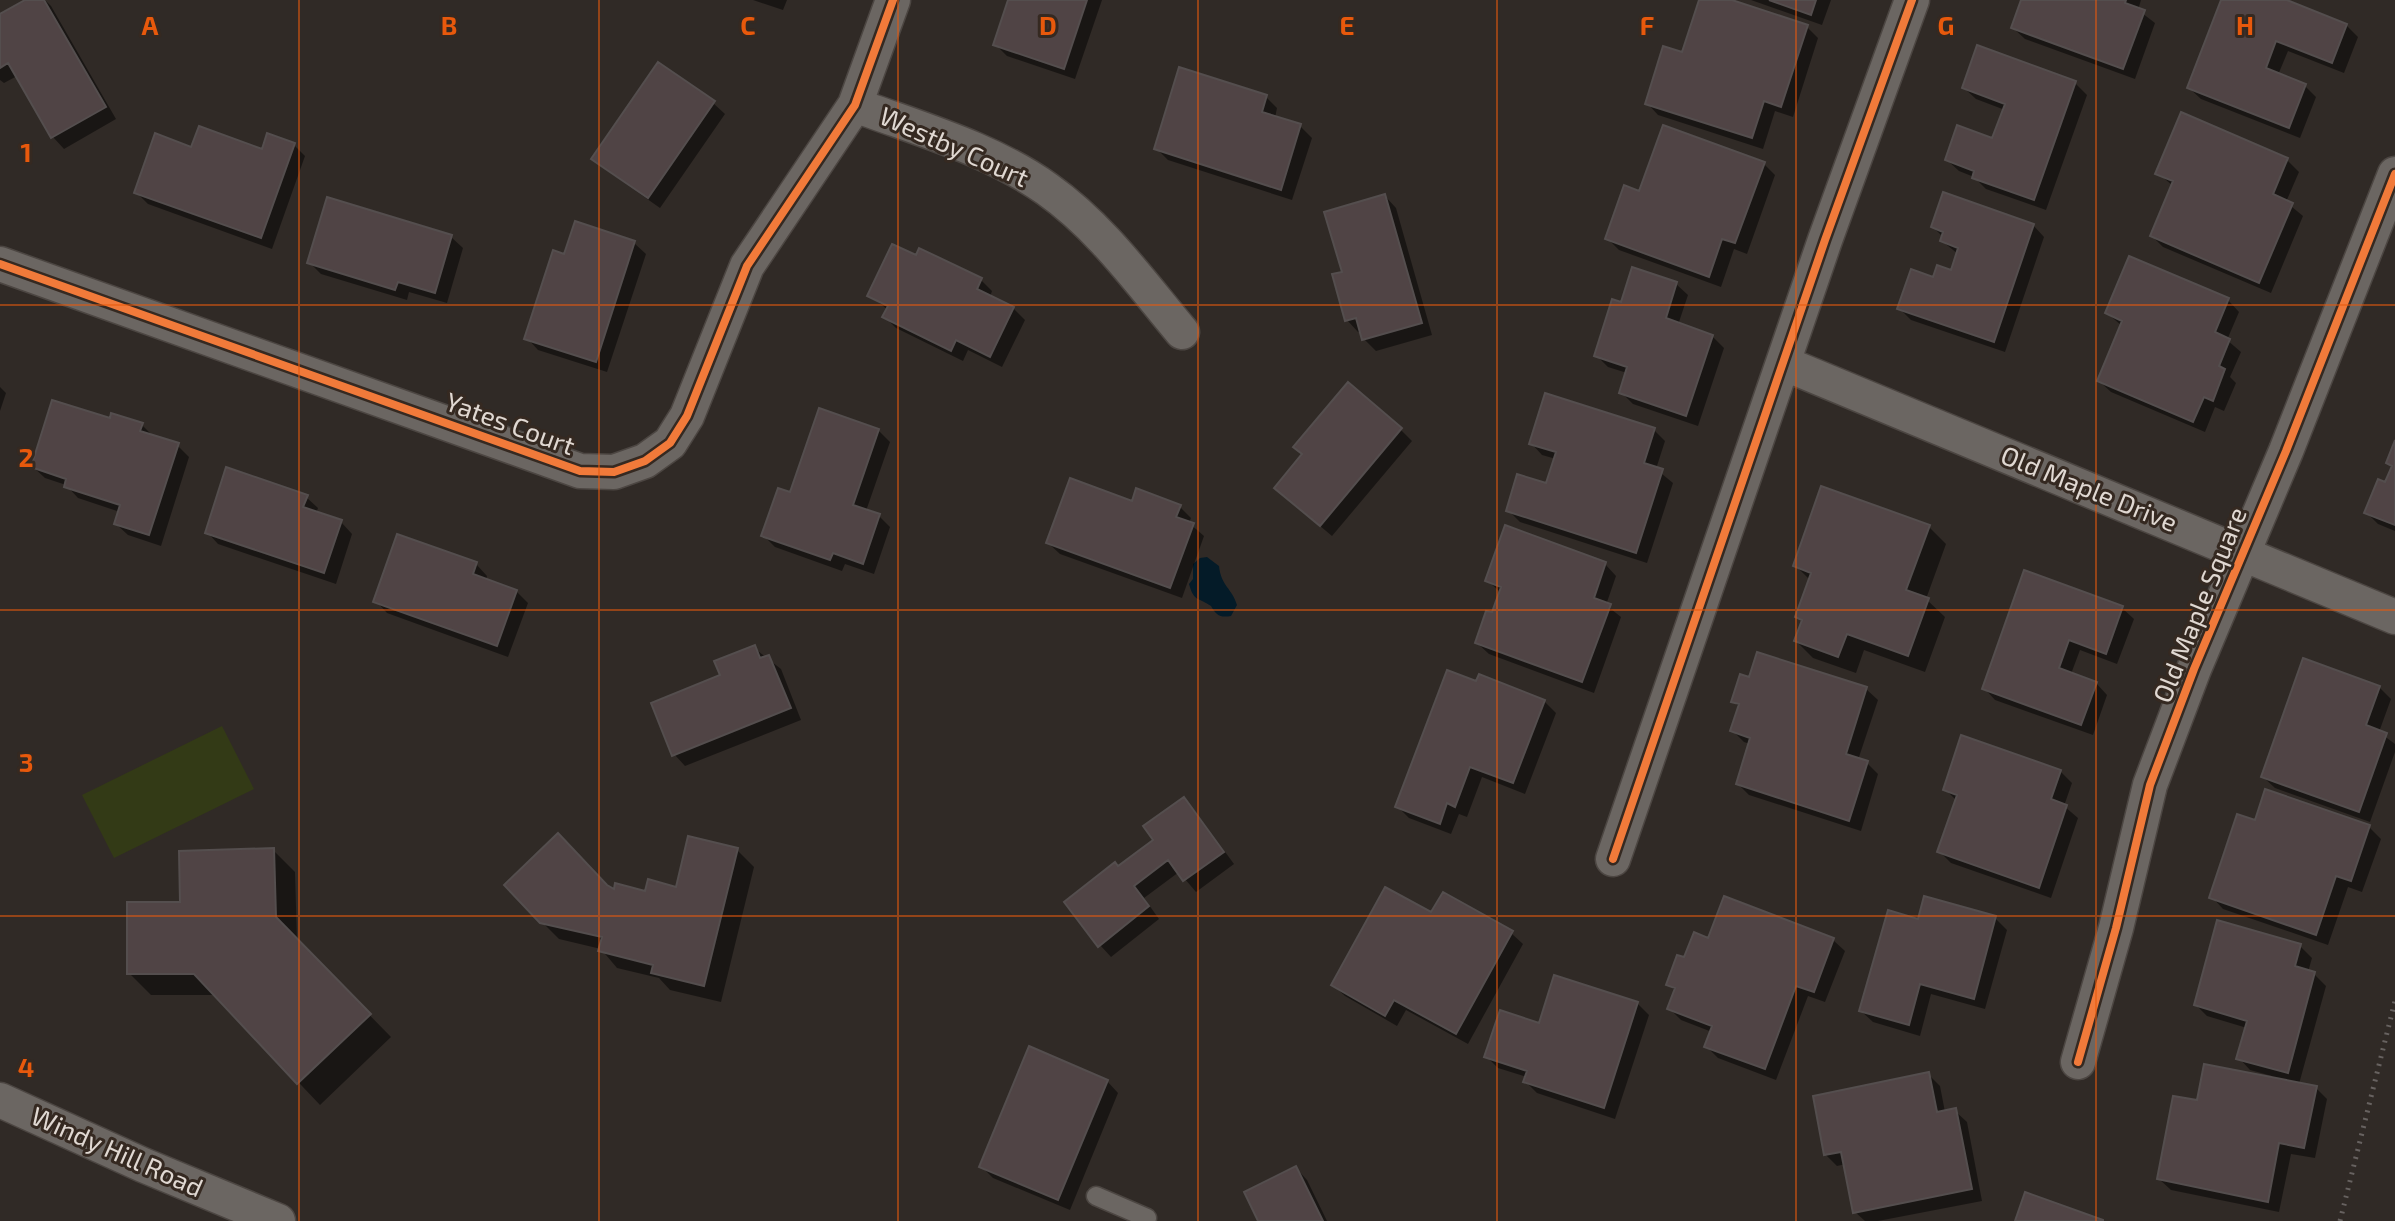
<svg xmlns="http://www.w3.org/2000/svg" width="2395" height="1221" font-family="'Exo 2',sans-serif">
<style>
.green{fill:#333a16}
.water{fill:#041b28}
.shadow{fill:#0007}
.building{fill:#504445;stroke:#544e4e;stroke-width:2}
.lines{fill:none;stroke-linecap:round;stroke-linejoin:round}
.service-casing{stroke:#4c4642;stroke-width:21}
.minor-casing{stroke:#4c4642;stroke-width:37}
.path{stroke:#676260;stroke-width:5;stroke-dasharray:2 6;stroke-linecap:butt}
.service{stroke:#6b6662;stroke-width:18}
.minor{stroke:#6b6662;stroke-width:34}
.cycleway-casing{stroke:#352921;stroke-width:13}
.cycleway{stroke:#f17a3a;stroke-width:8}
.grid{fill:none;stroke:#e8590c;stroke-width:2;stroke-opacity:0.55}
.labels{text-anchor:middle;stroke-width:6;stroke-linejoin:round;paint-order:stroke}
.street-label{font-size:26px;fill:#e0d8d2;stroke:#352921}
.grid-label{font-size:26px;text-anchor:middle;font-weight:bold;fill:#e8590c;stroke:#352921;stroke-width:6;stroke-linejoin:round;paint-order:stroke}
</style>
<rect width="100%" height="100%" fill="#302a26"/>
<path class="green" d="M222 726 254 789 114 858 82 795Z"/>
<path class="water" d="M1207 557 1219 566C1221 586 1232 588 1237 605L1231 616C1220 618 1216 615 1211 606 1198 597 1194 602 1189 584L1193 579V564L1200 558Z"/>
<path class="shadow" d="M29 0H45L51 6 116 119 64 149 53 137 17 76 4 83 0 80V17Z
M753 0H787L783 10Z
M1010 0H1102L1075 79 1007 56 995 44Z
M1701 0H1725L1807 27 1818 38 1793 117 1775 111 1763 149 1658 115 1647 103 1683 55Z
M1751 0H1831L1822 25Z
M2023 0H2141L2138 10 2155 23 2135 79 2025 39 2013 28Z
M2223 0H2281L2346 25 2358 37 2344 73 2288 51 2278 75 2305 86 2316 97 2300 138 2201 99 2189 88Z
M1978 48 2075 83 2087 95 2046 210 1986 189 1974 177 1959 171 1947 160 1993 141 2005 110 1976 99 1964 88Z
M1266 97 1277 108 1275 118 1300 126 1312 138 1292 200 1168 160 1156 148Z
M713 103 725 114 660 208 606 170 594 159Z
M2182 115 2287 160 2299 172 2286 202 2303 216 2271 293 2163 247 2152 236 2173 186 2158 173Z
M294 145 305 156 272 249 148 204 136 192 193 149 263 152Z
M1764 164 1775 175 1747 254 1734 249 1721 287 1619 250 1607 238 1640 193Z
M1385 196 1396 208 1432 335 1376 351 1364 339 1362 331 1358 332 1347 320 1344 273Z
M2033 225 2044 237 2005 352 1911 320 1899 308 1934 280 1952 273 1958 254 1942 241 1943 237 1933 227Z
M451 237 463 248 447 303 409 292 407 300 321 274 309 262Z
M634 243 646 254 607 372 538 350 527 338 566 256Z
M981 280 992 291 990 297 1013 308 1025 320 1002 367 968 350 963 361 896 328 885 317 888 310 870 295Z
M1676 284 1688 295 1678 325 1712 336 1724 348 1698 426 1633 404 1621 392 1627 373 1608 367 1596 355 1622 304Z
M2228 300 2239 312 2227 340 2241 352 2230 377 2236 383 2224 411 2215 407 2205 432 2111 392 2099 381 2122 326 2107 313Z
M0 387 6 393 0 411Z
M142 425 153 436 177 445 189 457 161 546 128 535 116 524 120 512 78 498 66 485 45 478 33 467Z
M878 430 890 442 866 511 879 516 890 527 874 574 845 564 842 571 775 547 764 536 791 494Z
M1401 430 1412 441 1332 536 1288 499 1304 455Z
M1654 430 1665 441 1656 469 1673 483 1647 563 1520 522 1508 510 1547 486 1556 459 1542 455 1531 443Z
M2395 446V531L2378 524 2366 512 2386 485 2393 468 2388 463Z
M306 497 318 508 316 514 341 522 352 534 336 584 218 544 207 532Z
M1133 503 1179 506 1191 518 1189 523 1204 536 1182 598 1060 554 1048 543Z
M1929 527 1946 544 1926 599 1945 617 1925 672 1864 650 1856 673 1813 658 1796 641 1803 622 1797 616 1810 580 1795 565Z
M476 564 487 576 486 580 516 591 528 603 508 657 387 613 376 601Z
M1605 564 1616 576 1606 605 1621 617 1594 693 1489 654 1477 643 1493 615 1501 593 1487 580Z
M2122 608 2134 619 2117 664 2080 650 2071 674 2096 683 2107 695 2093 735 1995 700 1984 688Z
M754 648 781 669 801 720 685 766 674 754 723 676Z
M1477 683 1544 701 1556 713 1525 794 1482 777 1467 817 1459 814 1451 834 1409 818 1397 806Z
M2379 687 2391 699 2379 732 2395 744V752L2370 822 2275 788 2263 777Z
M1866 689 1878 700 1858 760 1867 763 1878 774 1861 831 1749 795 1738 784 1750 744 1744 742 1733 731 1740 708 1733 701Z
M2060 771 2072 783 2064 806 2078 818 2051 898 1951 863 1939 851 1957 801 1945 789Z
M1183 799 1195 811 1234 864 1196 892 1179 872 1144 898 1159 919 1111 957 1100 945 1118 868 1156 840Z
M2256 823 2369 827 2381 839 2362 892 2348 887 2328 945 2223 909 2212 897Z
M273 850 295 872 297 941 391 1037 320 1105 216 995H151L129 973 183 904Z
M737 850 754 867 721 1002 670 990 659 978 617 968 601 949 559 939 541 921 608 888 615 892 646 893 677 889Z
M1432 915 1511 933 1523 944 1468 1044 1406 1010 1397 1026 1345 996 1333 985Z
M1995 918 2007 930 1985 1009 1931 994 1920 1036 1873 1022 1861 1011 1919 922Z
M1709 940H1833L1845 951 1825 1002 1808 996 1776 1080 1718 1058 1706 1046 1712 1032 1681 1020 1670 1009 1676 992 1669 984 1685 960Z
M2300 946 2312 958 2308 972 2314 974 2326 986 2299 1084 2316 1088 2327 1099 2315 1158 2291 1154 2279 1212 2171 1190 2159 1179 2199 1103 2272 1079V1076L2250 1070 2239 1058 2247 1028 2207 1016 2196 1005Z
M1637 1003 1649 1015 1615 1119 1537 1093 1525 1081 1527 1077 1498 1068 1487 1057 1540 1025Z
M1929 1075 1940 1086 1945 1112 1955 1111 1967 1122 1982 1201 1878 1221H1865L1855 1212 1846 1164 1837 1166 1825 1154Z
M1107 1081 1118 1093 1070 1210 993 1178 981 1166Z
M1296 1168 1307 1180 1327 1221H1260Z"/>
<path class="building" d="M25 0H44L106 107 51 138 8 63 0 68V14Z
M1008 0H1087L1064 69 993 45Z
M1699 0H1732L1808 25 1781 107 1764 101 1752 138 1645 104 1663 46 1682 52Z
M1769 0H1816L1811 15Z
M2021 0H2126L2125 3 2145 10 2123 69 2011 28Z
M2221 0H2287L2347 24 2332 63 2276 41 2266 68 2306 84 2289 128 2187 88Z
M1977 45 2076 81 2034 200 1972 178 1974 171 1945 160 1957 125 1992 138 2005 104 1962 88Z
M658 62 715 101 648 198 591 159Z
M1179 67 1267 95 1262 112 1301 124 1281 190 1154 149Z
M2181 112 2288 158 2273 194 2293 203 2259 283 2150 236 2173 181 2155 174Z
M1663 125 1765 162 1735 243 1722 239 1709 277 1605 239 1624 185 1639 191Z
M199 126 262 149 267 133 295 143 261 238 134 193 155 133 191 147Z
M1943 192 2034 224 1994 342 1897 309 1911 269 1933 277 1937 265 1951 270 1958 248 1940 241 1943 232 1931 227Z
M1385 194 1422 323 1362 340 1356 318 1345 321 1332 274 1342 272 1324 212Z
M327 197 452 235 435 293 398 282 395 290 307 263Z
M575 221 635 241 596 362 524 339 553 250 564 254Z
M892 244 916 255 919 248 982 278 977 289 1014 307 990 357 956 340 951 351 882 317 888 306 867 296Z
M2129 256 2229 298 2215 332 2230 339 2219 366 2225 369 2213 401 2204 397 2193 422 2097 381 2122 321 2105 313Z
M1632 267 1677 282 1666 318 1713 335 1686 416 1619 393 1627 367 1594 356 1612 299 1621 302Z
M1348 382 1402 428 1320 526 1274 488 1302 454 1293 447Z
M1545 393 1655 428 1644 463 1663 469 1636 553 1506 511 1517 474 1546 483 1556 452 1529 444Z
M52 400 110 418 111 413 143 423 140 431 179 443 149 535 114 524 120 505 64 487 66 479 31 467Z
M819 408 879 429 853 505 880 514 863 564 833 553 830 560 761 536 778 488 790 492Z
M2395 440V525L2364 513 2378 479 2385 482 2392 466 2386 463Z
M226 467 308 495 303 507 342 520 324 573 205 533Z
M1070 478 1132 501 1136 488 1181 505 1176 517 1194 523 1170 588 1046 543Z
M1821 486 1930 525 1906 590 1929 598 1908 656 1847 634 1838 657 1794 641 1802 620 1795 617 1811 573 1793 566Z
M1505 525 1606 562 1594 598 1611 604 1582 682 1475 643 1486 611 1492 612 1501 587 1485 581Z
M397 534 477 562 473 574 517 590 497 646 373 602Z
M2024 570 2123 606 2106 654 2069 640 2059 668 2097 682 2081 725 1982 689Z
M755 645 760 658 769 655 791 708 672 756 651 703 720 675 714 661Z
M1757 652 1867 687 1846 754 1868 761 1849 821 1736 784 1750 738 1730 731 1739 704 1731 702 1740 674 1749 677Z
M2303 658 2380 686 2366 725 2387 733 2359 812 2261 777Z
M1447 670 1476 681 1479 674 1545 700 1513 783 1470 767 1455 807 1447 803 1440 824 1395 807Z
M1961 735 2061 770 2051 799 2067 805 2039 888 1937 852 1957 795 1943 790Z
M2265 789 2370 825 2351 881 2336 876 2316 935 2209 898 2237 814 2255 820Z
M1184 797 1224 852 1183 881 1168 860 1134 886 1149 906 1098 947 1064 902 1115 862 1118 866 1153 840 1143 826Z
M558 833 607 885 614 889 615 883 645 891 648 879 676 887 688 836 738 848 704 986 651 973 653 965 598 951 602 937 540 923 504 885Z
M274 848 276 917 371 1014 297 1084 194 974H127V902H180L179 851Z
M1385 887 1431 912 1443 892 1513 931 1456 1034 1394 1000 1385 1016 1331 985Z
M1724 896 1834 938 1814 992 1796 986 1765 1069 1704 1047 1712 1026 1667 1009 1675 988 1666 985 1677 955 1684 957 1694 932 1708 938Z
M1924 896 1996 916 1974 999 1920 984 1909 1025 1859 1011 1888 910 1918 919Z
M2217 920 2301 944 2295 966 2315 972 2288 1073 2236 1059 2247 1021 2194 1005Z
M1554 975 1638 1002 1604 1108 1523 1082 1527 1071 1484 1057 1500 1010 1539 1023Z
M1029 1046 1108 1080 1058 1200 979 1167Z
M2204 1064 2317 1086 2304 1148 2279 1143 2268 1202 2157 1179 2173 1096 2197 1100Z
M1929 1072 1937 1112 1956 1108 1972 1189 1853 1213 1841 1152 1824 1155 1813 1096Z
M1296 1166 1323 1221H1258L1244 1192Z
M2025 1192 2103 1220V1221H2015Z"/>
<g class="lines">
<defs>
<path id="service" d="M1096 1196 1147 1218 1146 1221"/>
<path id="minor" d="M855 105C919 129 991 149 1047 189 1101 227 1140 282 1182 332
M0 264 580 471 614 472 645 461 670 443 687 416 747 266 855 105 893 0
M1783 363 2395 617
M1613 859 1825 240 1912 0
M2078 1062 2116 928 2150 785 2194 669 2286 451 2395 174
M0 1100 143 1165 278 1221"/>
</defs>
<use href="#service" class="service-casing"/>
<use href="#minor" class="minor-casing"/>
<path class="path" d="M2340 1221 2395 1001"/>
<use href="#service" class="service"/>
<use href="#minor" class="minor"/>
<defs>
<path id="cycleway" d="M0 264 580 471 614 472 645 461 670 443 687 416 747 266 855 105 893 0
M1613 859 1825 240 1912 0
M2078 1062 2116 928 2150 785 2194 669 2286 451 2395 174"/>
</defs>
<use href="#cycleway" class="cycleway-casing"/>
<use href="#cycleway" class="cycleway"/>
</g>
<path class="grid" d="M299 0V1221M599 0V1221M898 0V1221M1198 0V1221M1497 0V1221M1796 0V1221M2096 0V1221M0 305H2395M0 610H2395M0 916H2395"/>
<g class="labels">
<g class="street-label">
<text transform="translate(954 147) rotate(24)" y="9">Westby Court</text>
<text transform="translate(510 424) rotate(20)" y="9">Yates Court</text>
<text transform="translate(2089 489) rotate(22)" y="9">Old Maple Drive</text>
<text transform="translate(2200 605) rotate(-68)" y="9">Old Maple Square</text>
<text transform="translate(117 1152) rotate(24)" y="9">Windy Hill Road</text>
</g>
</g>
<g class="grid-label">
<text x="150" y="35">A</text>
<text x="449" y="35">B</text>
<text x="748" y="35">C</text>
<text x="1048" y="35">D</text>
<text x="1347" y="35">E</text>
<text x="1647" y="35">F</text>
<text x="1946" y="35">G</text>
<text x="2245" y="35">H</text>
<text x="26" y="162">1</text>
<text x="26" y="467">2</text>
<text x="26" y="772">3</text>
<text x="26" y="1077">4</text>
</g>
</svg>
